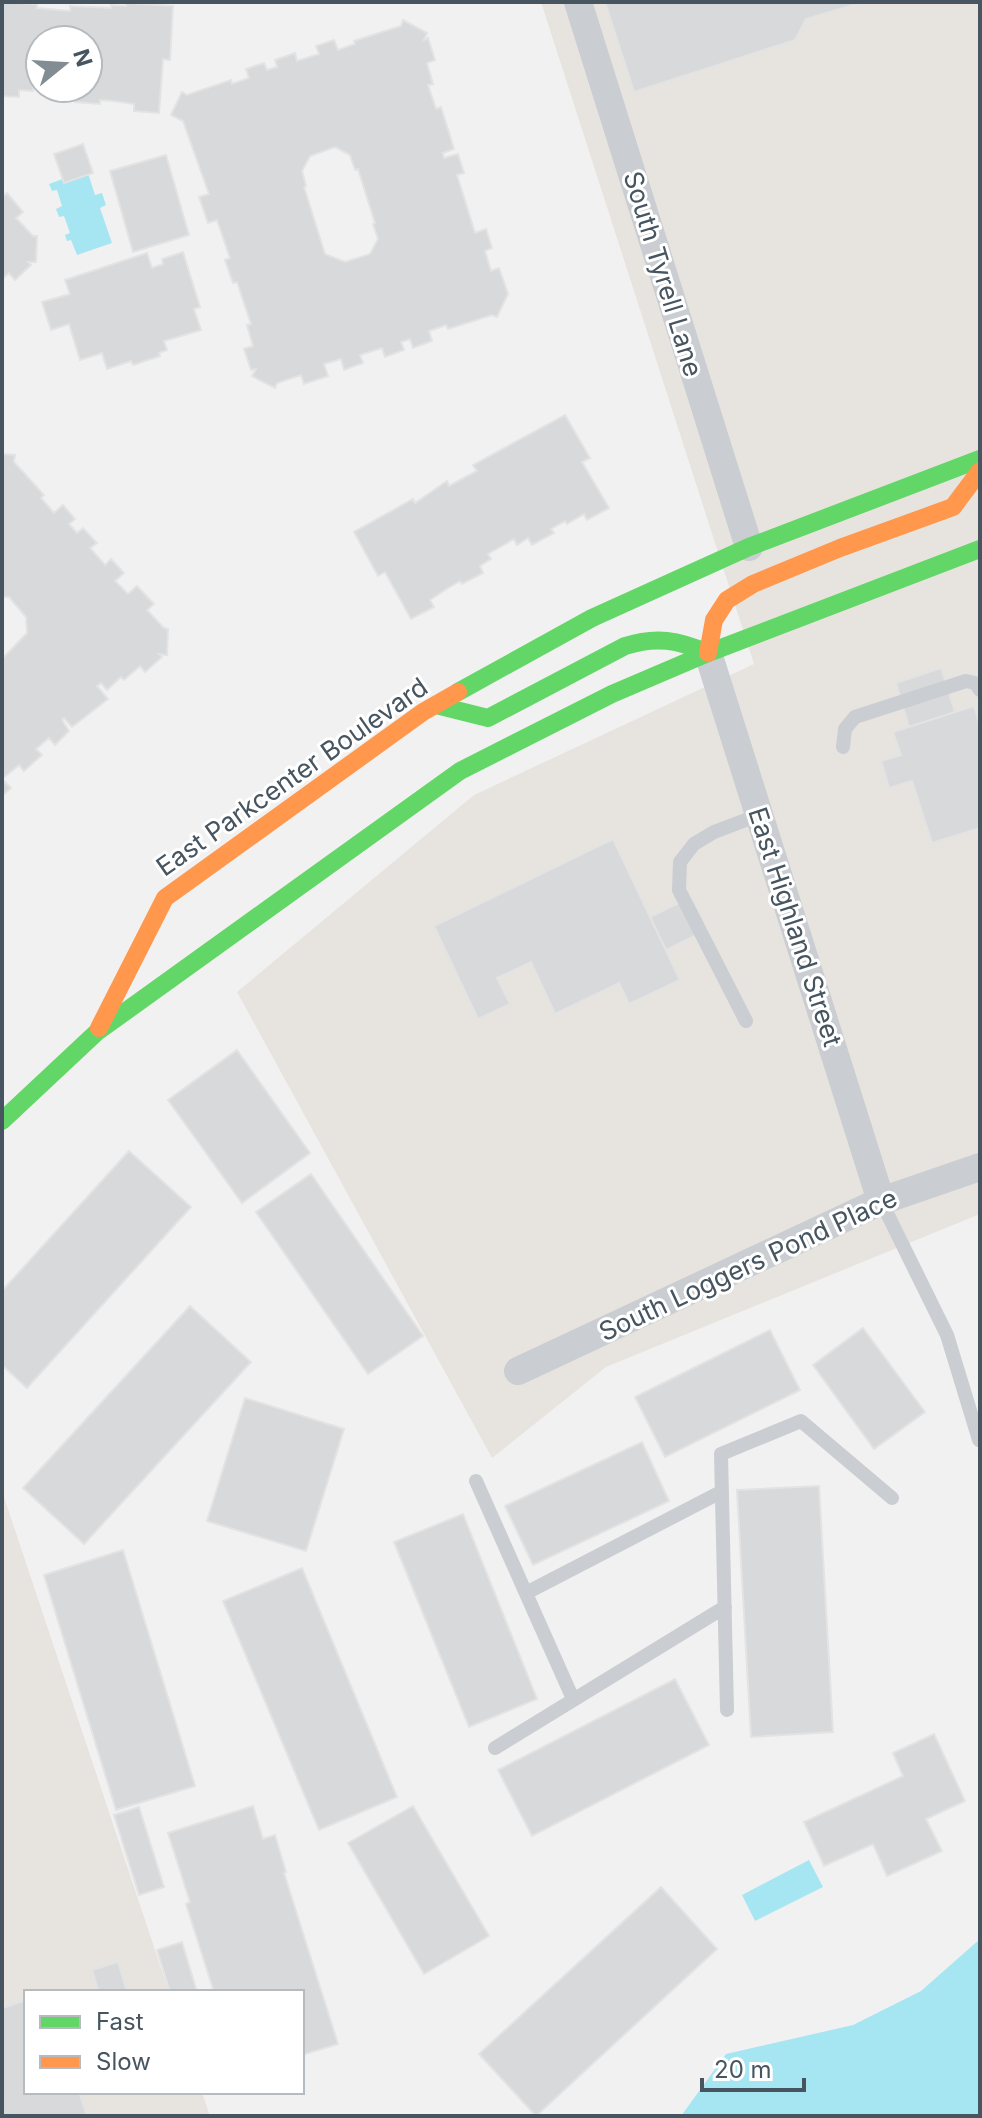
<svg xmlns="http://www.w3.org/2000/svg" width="982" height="2118" font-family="Inter,sans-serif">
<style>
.commercial{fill:#e7e4df}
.water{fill:#a6e6f2}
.building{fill:#d8d9da;stroke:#e3e3e4;stroke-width:2;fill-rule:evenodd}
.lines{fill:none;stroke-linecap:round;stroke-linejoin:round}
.lane{stroke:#cacdd1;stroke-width:14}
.street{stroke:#cacdd1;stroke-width:28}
.fast{stroke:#63d668;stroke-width:18}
.slow{stroke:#ff974d;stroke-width:18}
.labels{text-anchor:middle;stroke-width:6;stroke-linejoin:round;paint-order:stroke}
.street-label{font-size:26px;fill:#465560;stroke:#fff}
</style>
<rect width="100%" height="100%" fill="#f2f1f1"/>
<path class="commercial" d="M541 2H980V1214L606 1367 492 1458 237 992 474 795 754 664Z
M2 1491 169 1992H26V2092H202L210 2116H2Z"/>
<path class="water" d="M87 170 95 195 102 193 106 205 100 208 112 243 77 255 71 240 67 241 65 235 70 233 64 216 59 217 56 209 62 206 57 190 52 191 49 184Z
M809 1860 823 1887 755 1921 742 1895Z
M980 1939V2116H681L726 2054 853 2025 921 1991Z"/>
<path class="building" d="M2 2 37 4V8L70 11V6L111 8V5L126 6V3L173 6 170 60 163 59 159 113 134 111V104L114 101 100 100V104L75 102 76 95 63 94V88H88V40H40V86H33V91L19 90V97L2 96Z
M605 2H863L806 19 795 40 634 92Z
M403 20 427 33 424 40 428 38 435 60 427 63 433 84 428 85 436 109 441 107 454 149 443 153 444 158 458 154 464 173 457 175 475 233 486 229 492 248 485 251 491 271 499 268 508 294 497 317 492 315 448 329 446 325 429 331 432 341 413 348 410 339 401 342 404 350 385 357 382 348 360 355 363 363 344 370 341 359 324 364 328 376 304 384 301 375 277 383 275 388 252 376 256 369 251 370 244 349 253 346 247 325 251 324 237 282 233 283 225 260 230 258 217 220 208 223 199 197 209 194 183 121 171 115 182 92 187 95 231 80 232 84 249 78 246 69 264 63 267 70 277 67 275 60 295 53 297 61 319 54 316 46 334 40 338 50 355 44 354 41 401 26ZM335 147 350 155 355 170 358 169 375 223 373 224 378 239 370 254 345 262 325 254 304 187 306 186 302 171 310 156Z
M83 144 93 173 64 183 54 154Z
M166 155 189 235 133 252 110 171Z
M7 193 23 212 16 218 33 236H37L36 262H28L31 265 15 280 9 273 2 279V197Z
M183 252 200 307 194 309 201 330 164 341 167 350 159 353 160 356 133 365 131 361 107 369 102 353 80 360 69 324 51 330 42 302 70 294 65 280 147 253 152 268 163 264 162 259Z
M565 415 590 458 582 462 609 508 587 520 584 514 567 524 565 521 551 529 554 533 532 545 528 538 517 545 514 539 488 554 491 559 480 566 483 573 462 584 460 581 448 588 430 600 434 607 411 619 385 572 378 576 354 532 413 499 415 503 447 481 449 486 477 471 473 465Z
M2 454 15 455 14 462 44 495 41 498 54 513 63 505 75 519 69 524 77 533 83 528 97 543 90 548 105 565 111 559 124 573 115 581 128 594 137 586 154 604 147 610 164 628 168 629 167 655 159 654 162 657 145 672 140 666 124 680 121 677 107 690 101 683 97 686 108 699 72 727 64 718 62 720 69 731 55 745 49 738 36 749 42 755 24 771 19 765 2 779 11 788 2 796V659L27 633 26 617 9 597H2Z
M941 668 955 712 909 727 896 683Z
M974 706 980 726V828L932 843 912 781 889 788 881 761 901 755 893 732Z
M613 839 680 980 629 1004 619 983 555 1014 531 962 497 978 510 1004 478 1019 434 926Z
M691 897 707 930 666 950 650 917Z
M237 1050 310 1153 242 1203 168 1100Z
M129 1151 191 1207 27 1388 2 1365V1291Z
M311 1174 423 1336 368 1374 256 1212Z
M190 1306 251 1362 84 1544 23 1488Z
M863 1328 925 1412 874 1449 813 1365Z
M770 1330 800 1390 665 1457 635 1397Z
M245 1398 344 1429 306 1551 207 1521Z
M642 1442 669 1501 533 1565 505 1506Z
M819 1486 833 1732 751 1737 737 1490Z
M463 1514 537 1699 469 1727 394 1542Z
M123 1550 195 1786 116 1810 44 1575Z
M302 1568 397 1797 319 1830 223 1601Z
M675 1679 709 1745 532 1836 498 1770Z
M934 1734 965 1801 926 1819 942 1851 887 1876 873 1844 824 1866 804 1822 903 1776 893 1753Z
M253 1806 263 1839 275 1835 286 1872 284 1873 338 2044 302 2055V1992H214L186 1904 190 1902 168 1833Z
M413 1806 489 1936 424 1974 348 1843Z
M139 1807 164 1887 139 1895 114 1815Z
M661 1887 717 1949 536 2116 479 2054Z
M182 1942 197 1992H170L157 1950Z
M118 1962 127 1992H99L92 1970Z
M26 2000V2092H79L87 2116H2V2008Z"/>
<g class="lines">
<path class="lane" d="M843 747 845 729 855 717 966 681 975 683 980 690
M746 1021 679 890 680 862 694 844 714 832 759 815
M881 1201 947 1335 979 1440
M476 1481 573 1699
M526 1593 721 1492
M727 1710 721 1454 801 1421 892 1498
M495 1748 725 1607"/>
<path class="street" d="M578 2 749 547
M708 653 881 1201
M518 1371 881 1201 980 1167"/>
<path class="fast" d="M458 692 592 618 749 547 980 459
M436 705 488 718 625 646C656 636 678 640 708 653
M2 1121 97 1032 460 771 612 694 708 653 980 549"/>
<path class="slow" d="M708 653 714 620 727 600 753 584 840 548 953 507 980 471
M99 1028 165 898 423 712 458 692"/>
</g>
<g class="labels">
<g class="street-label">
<text transform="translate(663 274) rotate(73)" y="9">South Tyrell Lane</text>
<text transform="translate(292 777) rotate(-35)" y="9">East Parkcenter Boulevard</text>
<text transform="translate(795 927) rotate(72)" y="9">East Highland Street</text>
<text transform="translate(748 1265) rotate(-25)" y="9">South Loggers Pond Place</text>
</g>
</g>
<rect width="982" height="2118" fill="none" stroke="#465560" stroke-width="8"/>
<rect x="24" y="1990" width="280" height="104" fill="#ffffff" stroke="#b5bbbf" stroke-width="2"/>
<rect x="40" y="2016" width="40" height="12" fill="#63d668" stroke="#b5bbbf" stroke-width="2"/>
<text x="96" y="2030" font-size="24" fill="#465560">Fast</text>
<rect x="40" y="2056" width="40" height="12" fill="#ff974d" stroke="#b5bbbf" stroke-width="2"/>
<text x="96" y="2070" font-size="24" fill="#465560">Slow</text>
<g transform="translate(64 64) rotate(72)"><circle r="38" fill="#ffffff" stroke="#b5bbbf" stroke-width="2"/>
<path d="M0-6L14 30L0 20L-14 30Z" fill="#828c93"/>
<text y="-12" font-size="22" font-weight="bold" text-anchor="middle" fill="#465560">N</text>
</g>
<path d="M702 2078v12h102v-12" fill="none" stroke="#465560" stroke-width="4"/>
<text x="714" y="2078" font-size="24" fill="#465560" stroke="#ffffff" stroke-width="6" paint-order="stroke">20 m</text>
</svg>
